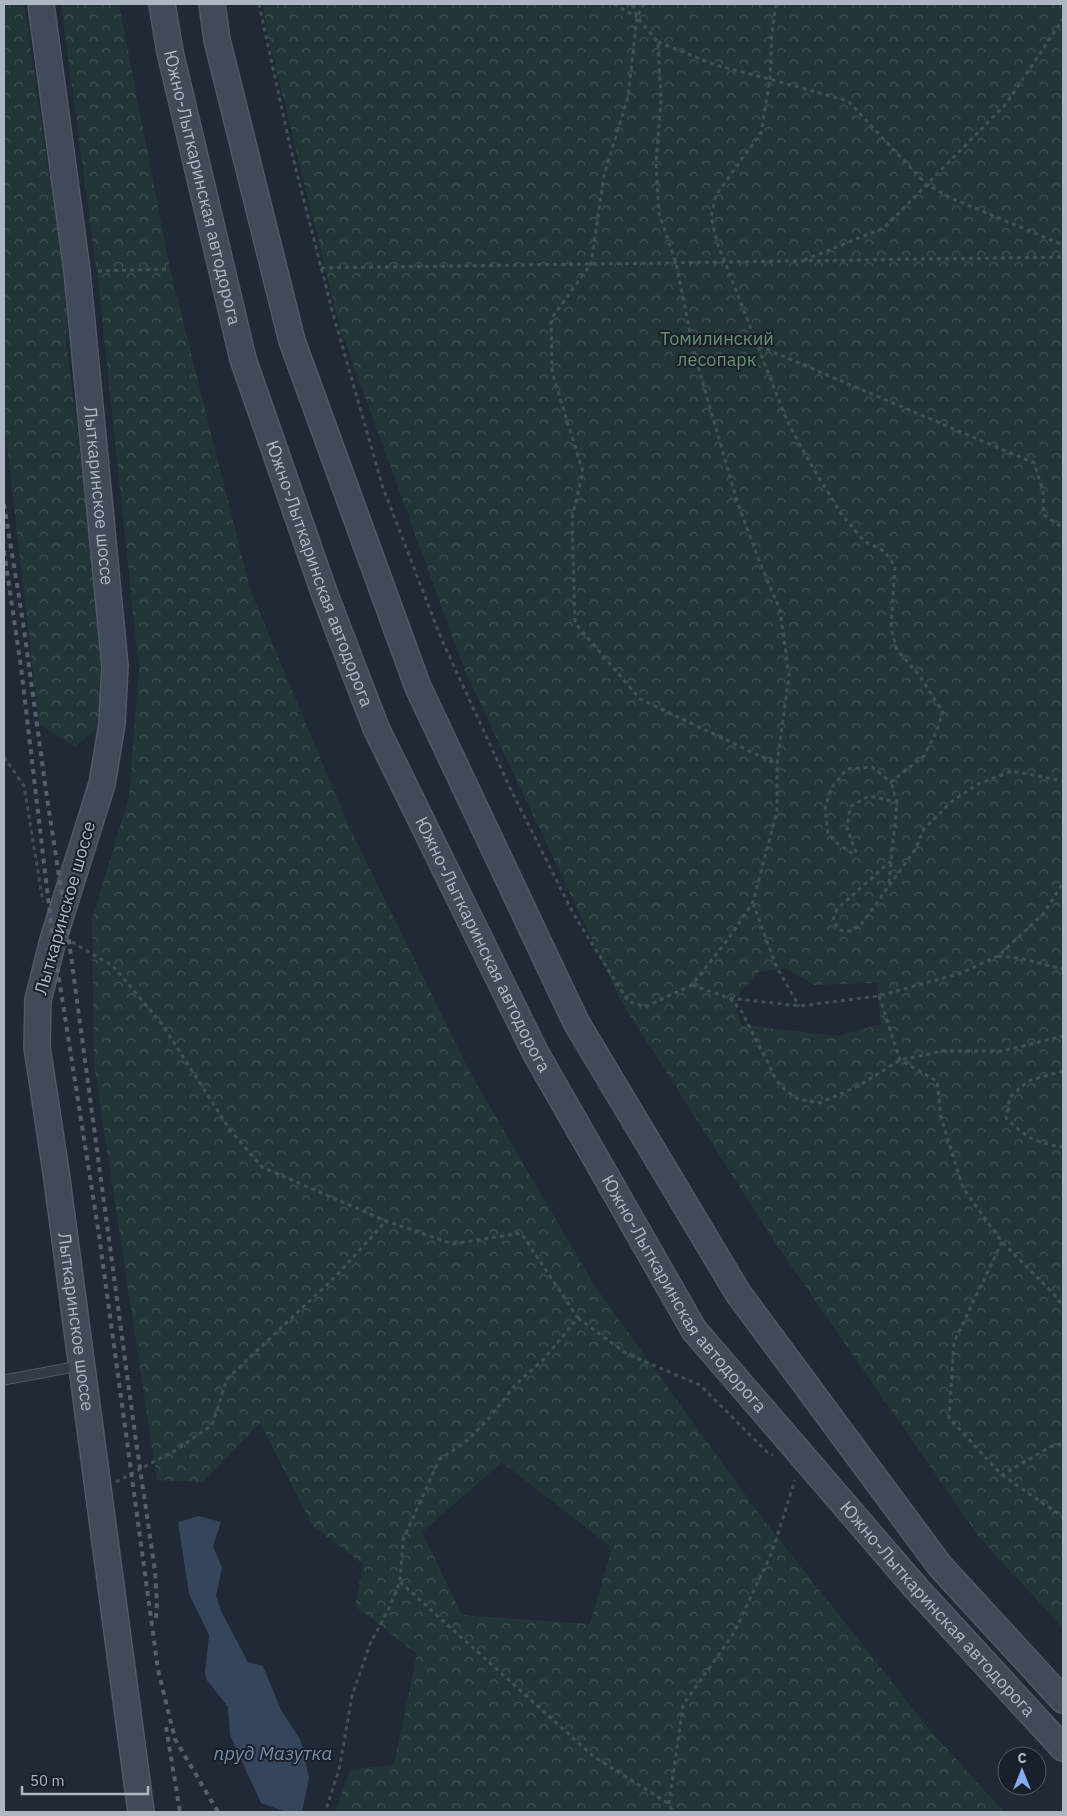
<svg xmlns="http://www.w3.org/2000/svg" width="1067" height="1816" font-family="'IBM Plex Sans',sans-serif">
<style>
.forest{fill:url(#forest-crowns);fill-rule:evenodd}
.water{fill:#35455c}
.lines{fill:none;stroke-linecap:round;stroke-linejoin:round}
.service-casing{stroke:#515964;stroke-width:11}
.secondary-casing{stroke:#515964;stroke-width:28}
.path{stroke:#405154;stroke-width:3;stroke-dasharray:4 4;stroke-linecap:butt}
.service{stroke:#333b46;stroke-width:9}
.secondary{stroke:#424a59;stroke-width:25}
.rail{stroke:#565f6d;stroke-width:4;stroke-dasharray:5 5;stroke-linecap:butt}
.labels{text-anchor:middle;stroke-width:4;stroke-linejoin:round;paint-order:stroke}
.street-label{font-size:18px;fill:#aeb6c3;stroke:#19202a}
.park-label{font-size:18px;fill:#679270;stroke:#19202a}
.water-label{font-size:19px;font-style:italic;fill:#778daa;stroke:#19202a}
</style>
<defs>
<pattern id="forest-crowns" width="20" height="18" patternUnits="userSpaceOnUse" patternTransform="scale(1.25)"><rect width="20" height="18" fill="#233637"/><path d="M2 6a3 3 0 1 1 6 0M12 15a3 3 0 1 1 6 0" fill="none" stroke="#405152"/></pattern>
</defs>
<rect width="100%" height="100%" fill="#202935"/>
<path class="forest" d="M4 4H24L68 303 66 338 106 669 97 728 75 747 39 724 4 419Z
M61 4H119L170 269 250 589 346 820 469 1071 594 1285 753 1506 929 1729 1004 1812H336L350 1769 394 1765 417 1654 355 1606 363 1564 312 1525 260 1423 203 1482 157 1480 94 1064 92 920 129 796 139 668 99 289ZM502 1462 612 1548 590 1624 462 1615 422 1532Z
M263 4H1063V1628L979 1537 776 1244 621 1001 465 671 340 328 267 32ZM785 968 814 985 877 983 881 1024 838 1036 741 1025 734 999 759 972Z"/>
<path class="water" d="M199 1516 221 1522 213 1546 222 1568 216 1596 222 1613 248 1662 263 1666 281 1710 301 1741 309 1778 302 1812H286L261 1803 230 1735 228 1707 206 1679 205 1672 209 1635 189 1594 178 1522Z"/>
<g class="lines">
<defs>
<path id="service" d="M4 1380 79 1366"/>
<g id="secondary">
<path id="s1" d="M41 4 77 271 115 666 112 724 102 784 53 940 38 1000 37 1047 56 1172 141 1812"/>
<path id="s2" d="M162 4 170 52 243 359 325 595 376 728 535 1052 694 1330 916 1588 1063 1748"/>
<path d="M212 4 217 40 292 341 418 687 576 1022 738 1293 940 1566 1063 1700"/>
</g>
</defs>
<use href="#service" class="service-casing"/>
<use href="#secondary" class="secondary-casing"/>
<path class="path" d="M259 4 290 146 332 310 383 488 441 638 510 788 574 915 628 1001 645 1007 692 985 729 938 753 902 777 811V764L789 675 780 610 760 563 736 498 694 352 676 263 659 213 656 163 661 101 658 42 637 17 632 4
M614 4 637 17
M644 4 637 17 628 97 604 175 591 264 551 319 552 372 583 472 572 518 575 623 640 699 777 764
M776 4 772 32 770 79 761 133 716 195 711 216 717 242 787 421 810 463 842 515 864 541 884 551 895 566 891 628 897 650 919 675 943 712 936 732 924 756 891 782 872 767 847 769 832 787 825 808 828 834 838 844 853 854 856 853 847 828 850 807 869 796 897 802
M658 42 715 65 770 79 848 101 926 184 951 198 1063 245
M804 260 884 228 1006 104 1063 19
M321 268 1063 257
M98 271 170 269
M759 346 1034 463 1043 491 1044 515 1063 528
M4 757 24 786 43 902
M891 861 837 909 833 920 839 930 850 931 860 926 915 850 924 829 950 803 978 784 1012 771 1063 781
M889 883 897 802 891 782
M753 903 776 966 799 1006
M72 942 113 966 162 1024 230 1130 262 1167 386 1221 453 1244 521 1233 578 1318 542 1361 516 1384 491 1416 468 1440 439 1460 403 1540 400 1582 389 1608 370 1644 352 1696 339 1770 325 1812
M998 956 1019 958 1063 969
M692 985 729 998 799 1006 879 996 961 973 998 956 1044 913 1063 883
M879 996 900 1060 937 1081 941 1117 963 1188 1002 1242 1052 1292 1063 1306
M730 998 742 1012 777 1081 785 1090 798 1099 820 1103 860 1085 900 1060 943 1051H1003L1063 1036
M1063 1071 1028 1081 1010 1097 1006 1118C1025 1137 1036 1143 1063 1147
M1002 1242 954 1342 949 1418 1002 1475 1050 1447 1063 1443
M578 1318 627 1354 700 1385 767 1452 773 1455
M1002 1475 1063 1517
M116 1482 176 1450 212 1425 227 1379 336 1276 386 1221
M400 1582 593 1756 669 1804 673 1812
M669 1804 683 1705 734 1633 772 1552 795 1480"/>
<use href="#service" class="service"/>
<use href="#secondary" class="secondary"/>
<path class="rail" d="M4 504 23 622 46 791 69 941 135 1434 155 1571 157 1603 156 1618
M4 551 21 667 53 940 99 1235 158 1670 175 1739 218 1812
M166 1727 180 1812"/>
</g>
<g class="labels">
<g class="street-label">
<text dy="6" stroke="none"><textPath href="#s2" startOffset="188">Южно-Лыткаринская автодорога</textPath></text>
<text dy="6" stroke="none"><textPath href="#s1" startOffset="495">Лыткаринское шоссе</textPath></text>
<text dy="6" stroke="none"><textPath href="#s2" startOffset="592">Южно-Лыткаринская автодорога</textPath></text>
<text transform="translate(65 908) rotate(-74)" y="6">Лыткаринское шоссе</text>
<text dy="6" stroke="none"><textPath href="#s2" startOffset="998">Южно-Лыткаринская автодорога</textPath></text>
<text dy="6" stroke="none"><textPath href="#s2" startOffset="1402">Южно-Лыткаринская автодорога</textPath></text>
<text dy="6" stroke="none"><textPath href="#s1" startOffset="1335">Лыткаринское шоссе</textPath></text>
<text dy="6" stroke="none"><textPath href="#s2" startOffset="1808">Южно-Лыткаринская автодорога</textPath></text>
</g>
<g class="park-label">
<text x="717" y="345">Томилинский<tspan x="717" dy="21">лесопарк</tspan></text>
</g>
<g class="water-label">
<text x="273" y="1760">пруд Мазутка</text>
</g>
</g>
<rect width="1067" height="1816" fill="none" stroke="#aeb6c3" stroke-width="10"/>
<g transform="translate(1022 1771)"><circle r="24" fill="#19202a" stroke="#555c67"/>
<path d="M0-4L9 19L0 12L-9 19Z" fill="#83aef2"/>
<text y="-8" font-size="14" font-weight="bold" text-anchor="middle" fill="#aeb6c3">С</text>
</g>
<path d="M22 1786v8h126v-8" fill="none" stroke="#aeb6c3" stroke-width="2.5"/>
<text x="30" y="1786" font-size="15" fill="#aeb6c3" stroke="#19202a" stroke-width="4" paint-order="stroke">50 m</text>
</svg>
